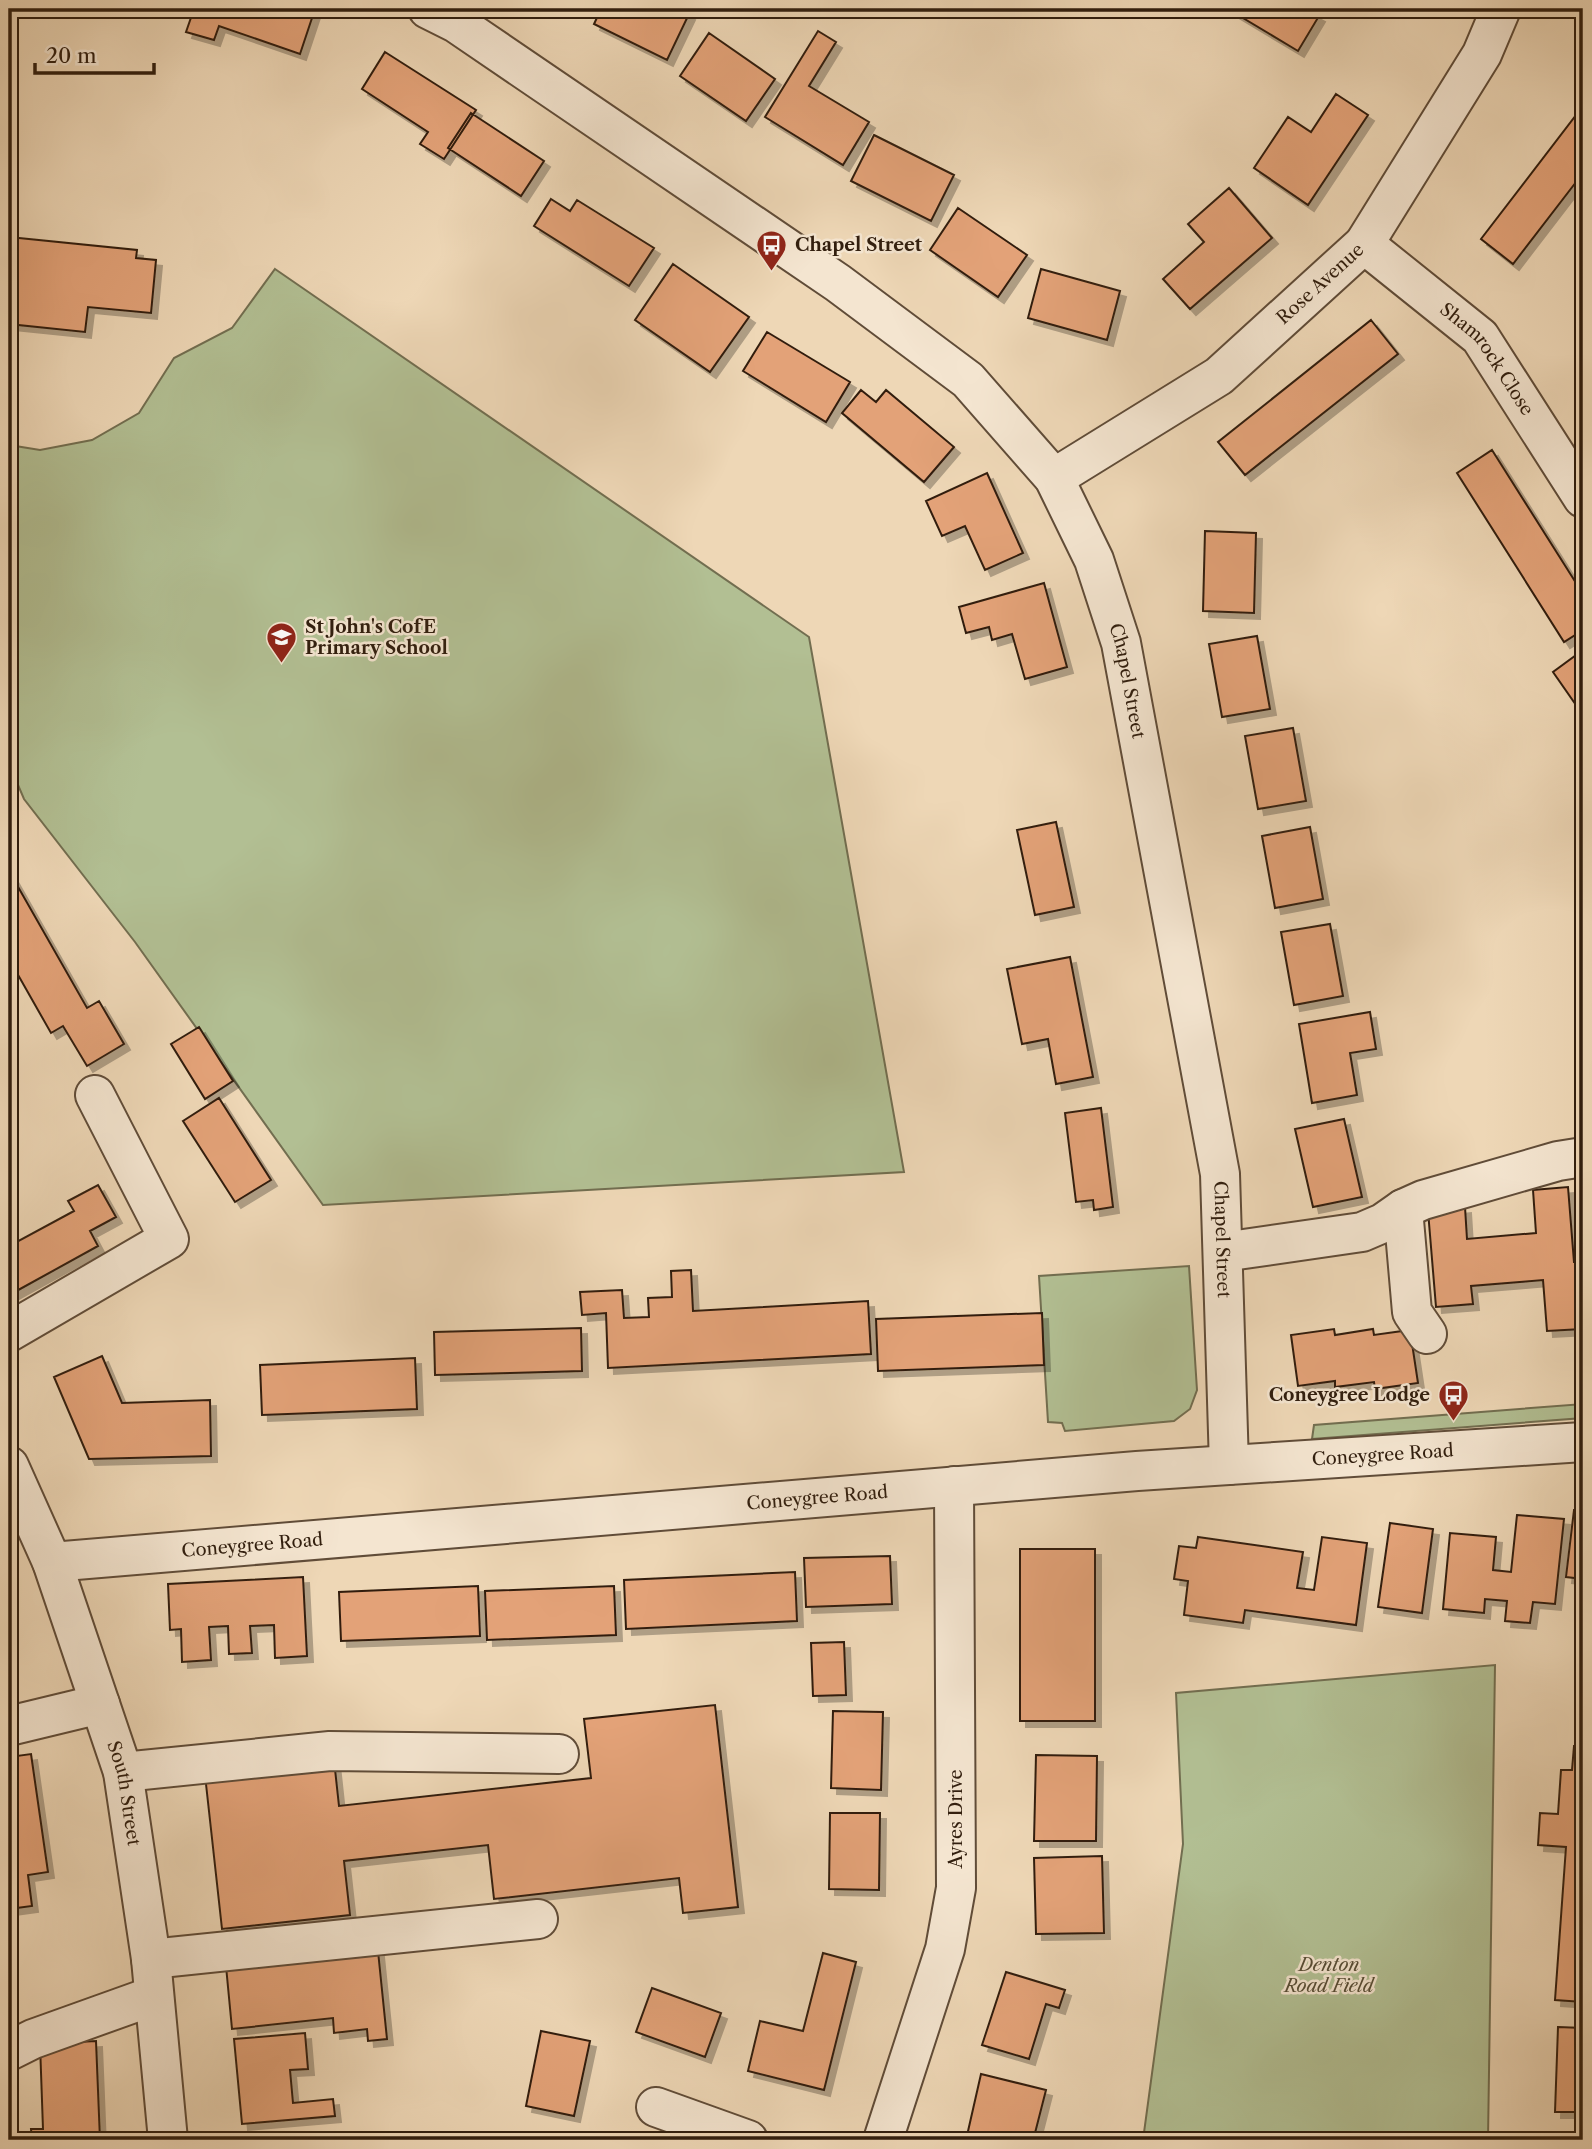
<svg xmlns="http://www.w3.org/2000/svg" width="1592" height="2149" font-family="'Libre Caslon Text',serif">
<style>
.green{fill:#b2bf93;stroke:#726e50;stroke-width:2}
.building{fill:#e3a278;stroke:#311e0e;stroke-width:2;filter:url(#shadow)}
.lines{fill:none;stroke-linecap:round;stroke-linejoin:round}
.minor-casing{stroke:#604c38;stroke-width:42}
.minor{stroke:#f4e5d0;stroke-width:38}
.labels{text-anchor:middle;stroke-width:5;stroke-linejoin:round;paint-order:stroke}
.poi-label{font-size:18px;font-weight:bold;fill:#311e0e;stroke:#f4e5d0;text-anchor:start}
.street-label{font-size:18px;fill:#311e0e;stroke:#f4e5d0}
.park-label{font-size:18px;font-style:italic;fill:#584e36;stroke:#f4e5d0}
</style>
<defs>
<filter id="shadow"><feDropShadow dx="6" dy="6" stdDeviation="0" flood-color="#0004"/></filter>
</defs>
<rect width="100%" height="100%" fill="#eed7b6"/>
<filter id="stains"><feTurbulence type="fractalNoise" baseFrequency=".00286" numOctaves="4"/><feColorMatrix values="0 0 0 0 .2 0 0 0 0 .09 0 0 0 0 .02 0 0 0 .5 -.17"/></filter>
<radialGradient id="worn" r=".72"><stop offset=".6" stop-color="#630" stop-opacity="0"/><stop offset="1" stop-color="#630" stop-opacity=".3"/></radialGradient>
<path class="green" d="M275 269 809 637 904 1172 323 1205 135 942 24 799 9 764V445L40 450 92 440 139 413 174 358 232 328Z
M1189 1266 1197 1390 1190 1409 1174 1421 1065 1431 1062 1423 1048 1422 1039 1276Z
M1583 1404V1418L1312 1439 1314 1425Z
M1495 1665 1488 2140H1143L1183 1844 1176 1693Z"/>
<path class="building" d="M194 9H315L300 54 219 26 214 40 186 32Z
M601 9H678L689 14 667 60 594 24Z
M1228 9H1306L1319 16 1298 51Z
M818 31 836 42 809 86 869 122 843 165 765 117Z
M709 33 775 79 746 121 680 76Z
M385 52 476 110 444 159 420 144 428 132 362 89Z
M1336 94 1368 115 1308 205 1254 168 1288 117 1311 132Z
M1583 106V173L1513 264 1481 239Z
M471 113 544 161 521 196 448 148Z
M874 135 954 175 931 221 851 181Z
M1229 188 1272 238 1190 309 1163 279 1204 242 1188 224Z
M551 199 570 211 577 200 654 248 629 286 534 226Z
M958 208 1027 255 998 297 930 250Z
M9 237 137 250 136 258 156 260 151 313 88 307 85 332 9 324Z
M673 264 749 317 710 372 635 320Z
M1041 269 1120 291 1107 340 1028 318Z
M1371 320 1398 354 1245 475 1218 442Z
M767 332 850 382 826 422 743 371Z
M861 390 876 402 886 390 954 447 924 482 842 413Z
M1492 450 1583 594V630L1564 642 1457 473Z
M987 473 1023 553 985 570 965 526 942 536 926 501Z
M1205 531 1256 533 1254 613 1203 611Z
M1044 583 1067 667 1025 679 1012 634 992 640 989 627 966 633 959 607Z
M1257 636 1270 709 1222 717 1209 644Z
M1583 650V715L1553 672Z
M1293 728 1306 801 1258 809 1245 736Z
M1056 822 1074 907 1035 915 1017 830Z
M1310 827 1323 899 1275 908 1262 836Z
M9 871 87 1008 99 1001 124 1044 87 1066 63 1026 51 1033 9 959Z
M1330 924 1343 996 1294 1005 1281 932Z
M1070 957 1093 1077 1056 1084 1048 1039 1022 1044 1007 969Z
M1370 1012 1376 1049 1350 1053 1357 1095 1312 1103 1299 1024Z
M199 1027 233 1081 205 1099 171 1044Z
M219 1098 271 1180 235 1202 183 1121Z
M1101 1108 1113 1207 1094 1210 1093 1200 1076 1202 1065 1113Z
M1344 1119 1362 1197 1313 1207 1295 1129Z
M98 1185 116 1217 90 1231 98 1246 11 1294 9 1290V1246L74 1211 68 1201Z
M1568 1187 1574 1262H1583L1582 1329 1547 1331 1543 1280 1471 1286 1473 1304 1436 1307 1428 1211 1465 1207 1467 1239 1536 1233 1533 1190Z
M691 1270 693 1311 868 1301 871 1354 608 1368 606 1313 582 1315 580 1292 622 1290 624 1318 649 1317 648 1298 672 1297 671 1271Z
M1042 1313 1044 1365 878 1371 876 1319Z
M581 1328 582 1371 435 1375 434 1332Z
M1334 1329 1335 1335 1373 1329 1374 1335 1410 1330 1418 1383 1375 1389 1374 1382 1335 1387V1381L1298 1386 1291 1335Z
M102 1356 122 1403 210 1400 211 1456 89 1459 54 1377Z
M415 1358 417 1409 262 1415 260 1365Z
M1574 1510 1583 1511V1579L1566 1577Z
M1517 1515 1564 1519 1555 1604 1533 1602 1530 1623 1505 1621 1507 1601 1485 1599 1484 1613 1443 1609 1450 1533 1496 1537 1493 1570 1511 1572Z
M1390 1523 1433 1529 1422 1613 1378 1607Z
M1198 1537 1303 1552 1297 1588 1314 1590 1322 1537 1367 1543 1356 1625 1245 1610 1243 1623 1184 1615 1188 1581 1174 1579 1179 1546 1196 1548Z
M1020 1549H1095V1721H1020Z
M890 1556 892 1604 806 1607 804 1558Z
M795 1572 797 1621 626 1629 624 1580Z
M303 1577 307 1656 275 1658 274 1625 250 1626 252 1653 229 1654 228 1626 209 1627 211 1660 182 1662 181 1629 170 1630 168 1584Z
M478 1586 480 1636 341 1641 339 1592Z
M614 1586 616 1635 487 1640 485 1591Z
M844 1642 846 1695 813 1696 811 1643Z
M715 1705 738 1907 683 1913 679 1878 494 1899 488 1845 344 1861 350 1915 222 1929 205 1775 334 1760 339 1806 591 1778 584 1719Z
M833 1711 883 1712 881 1790 831 1788Z
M1574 1746 1583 1747V2002L1555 2000 1566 1847 1538 1845 1540 1813 1558 1814 1561 1770H1572Z
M31 1754 48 1872 28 1875 32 1906 9 1909V1757Z
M1036 1755 1097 1756 1096 1841H1034Z
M830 1813H880L879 1890 829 1889Z
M1102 1856 1104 1933 1036 1934 1034 1858Z
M378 1951 387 2039 368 2041 367 2029 334 2033 333 2018 232 2029 226 1966Z
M823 1953 856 1962 824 2090 748 2071 760 2021 803 2031Z
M1006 1972 1065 1990 1059 2008 1046 2004 1029 2059 982 2045Z
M652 1988 721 2013 705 2057 636 2032Z
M1558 2027 1583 2028V2112H1555Z
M541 2031 590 2041 574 2116 526 2106Z
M305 2033 308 2069 290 2070 293 2103 333 2099 335 2116 242 2124 234 2039Z
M96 2041 100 2140H32L31 2129H43L40 2044Z
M981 2074 1046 2090 1035 2133 1054 2138V2140H966Z
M298 2135 299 2140H243V2138Z"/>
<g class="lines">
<defs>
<g id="minor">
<path id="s1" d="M428 9 456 23 838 283 968 380 1054 478 1094 560 1121 643 1220 1174 1229 1465"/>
<path id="s2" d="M1364 244 1480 337 1583 498"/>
<path id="s3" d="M1054 478 1219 376 1364 244 1482 54 1501 9"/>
<path d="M1403 1209 1412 1312 1427 1334"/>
<path d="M1223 1252 1362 1232 1383 1223 1403 1209 1423 1200 1558 1161 1577 1158"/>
<path d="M9 1332 169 1239 95 1095"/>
<path id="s4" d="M9 1466 52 1562 123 1772 151 1959 168 2140"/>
<path id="s5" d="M52 1562 1137 1471 1583 1442"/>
<path d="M9 1726 100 1704"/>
<path d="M123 1772 330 1751 559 1754"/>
<path d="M151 1959 538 1919"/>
<path d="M9 2051 33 2039 153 1996"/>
<path d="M656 2107 748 2140"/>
<path d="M883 2140 945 1949 956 1888 954 1486"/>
</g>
</defs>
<use href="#minor" class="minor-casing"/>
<use href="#minor" class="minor"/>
</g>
<defs>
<symbol id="bus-pin" viewBox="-11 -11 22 30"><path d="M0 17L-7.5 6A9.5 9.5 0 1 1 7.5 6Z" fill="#8f2418" stroke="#f4e5d0"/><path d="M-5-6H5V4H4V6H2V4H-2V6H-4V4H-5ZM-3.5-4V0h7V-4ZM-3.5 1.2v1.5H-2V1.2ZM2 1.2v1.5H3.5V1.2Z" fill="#fff"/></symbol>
<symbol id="school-pin" viewBox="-11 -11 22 30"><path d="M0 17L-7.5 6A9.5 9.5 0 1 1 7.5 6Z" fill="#8f2418" stroke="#f4e5d0"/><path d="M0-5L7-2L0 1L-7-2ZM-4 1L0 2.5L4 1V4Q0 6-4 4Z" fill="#fff"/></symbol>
</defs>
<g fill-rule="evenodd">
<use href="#bus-pin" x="754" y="228" width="35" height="47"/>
<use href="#school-pin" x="264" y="620" width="35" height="47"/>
<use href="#bus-pin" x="1436" y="1378" width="35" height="47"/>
</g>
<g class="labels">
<g class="poi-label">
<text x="795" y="251">Chapel Street</text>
<text x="305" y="633">St John's CofE<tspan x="305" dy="21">Primary School</tspan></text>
<text x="1430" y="1401" text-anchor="end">Coneygree Lodge</text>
</g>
<g class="street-label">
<text dy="6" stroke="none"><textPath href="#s3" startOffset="331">Rose Avenue</textPath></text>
<text dy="6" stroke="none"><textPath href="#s2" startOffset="170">Shamrock Close</textPath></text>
<text dy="6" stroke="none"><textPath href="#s1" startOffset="1003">Chapel Street</textPath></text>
<text dy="6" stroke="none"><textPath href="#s1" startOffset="1570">Chapel Street</textPath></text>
<text dy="6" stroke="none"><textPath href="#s5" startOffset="1335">Coneygree Road</textPath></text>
<text dy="6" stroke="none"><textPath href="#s5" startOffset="768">Coneygree Road</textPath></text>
<text dy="6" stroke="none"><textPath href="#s5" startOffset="201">Coneygree Road</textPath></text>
<text dy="6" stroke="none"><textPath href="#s4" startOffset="348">South Street</textPath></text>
<text transform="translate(956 1819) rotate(-90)" y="6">Ayres Drive</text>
</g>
<g class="park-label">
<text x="1329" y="1971">Denton<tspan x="1329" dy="21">Road Field</tspan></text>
</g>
</g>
<rect width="1592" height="2149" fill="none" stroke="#eed7b6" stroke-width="35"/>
<rect x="10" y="10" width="1571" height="2128" fill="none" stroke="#311e0e" stroke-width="3.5"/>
<rect x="18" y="18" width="1557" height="2114" fill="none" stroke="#311e0e" stroke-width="2"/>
<path d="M35 63v10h119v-10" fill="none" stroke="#311e0e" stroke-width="3.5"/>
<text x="46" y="63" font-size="21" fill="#311e0e" stroke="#f4e5d0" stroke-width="5" paint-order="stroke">20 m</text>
<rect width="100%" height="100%" filter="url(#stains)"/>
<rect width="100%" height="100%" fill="url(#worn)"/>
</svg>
